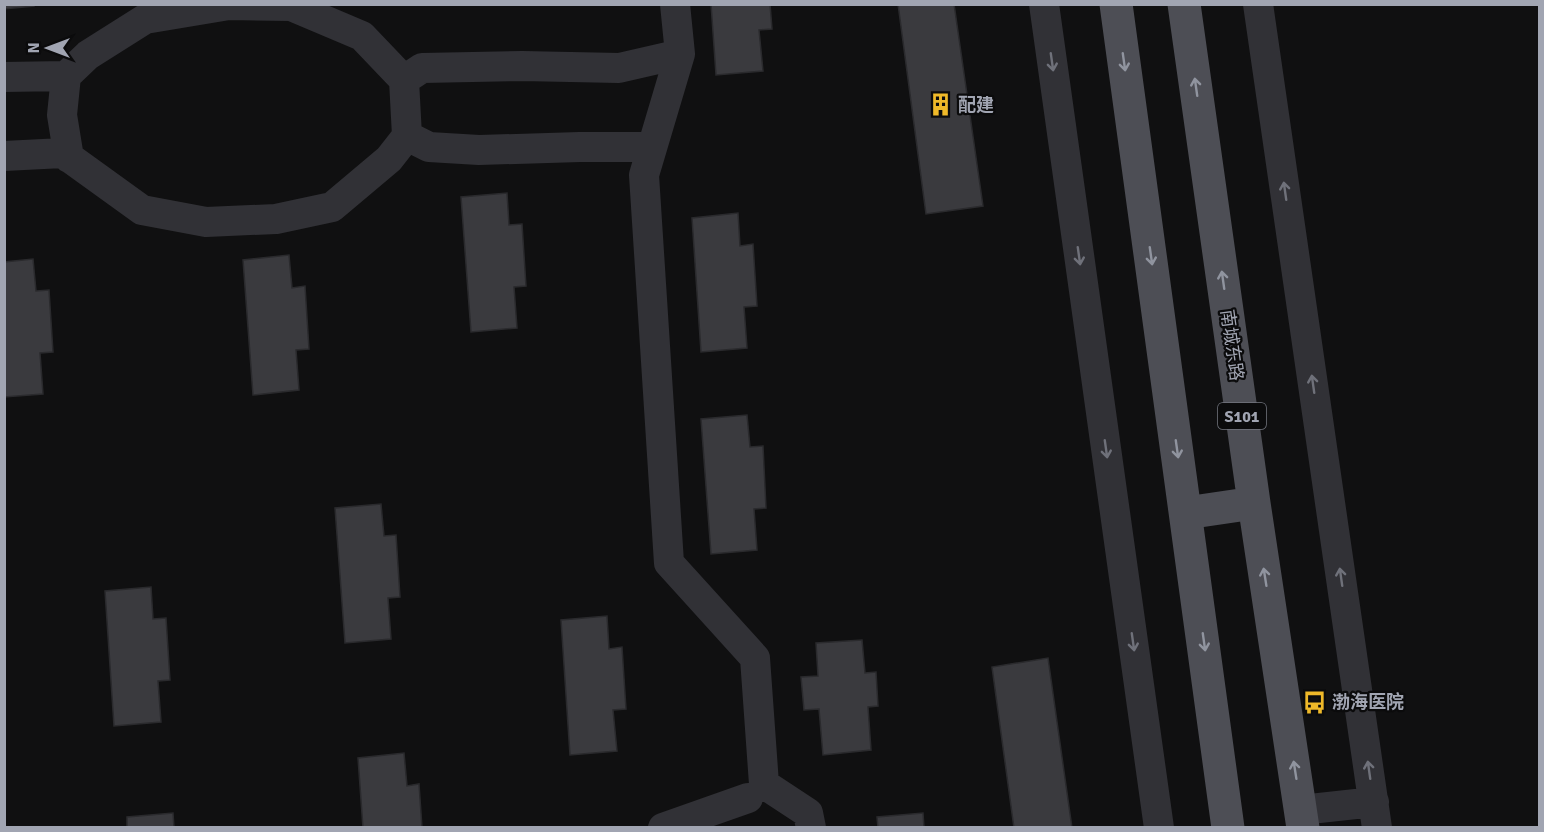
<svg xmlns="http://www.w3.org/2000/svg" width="1544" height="832" font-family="Signika,'Noto Sans SC',sans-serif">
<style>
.building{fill:#3a3a3e;stroke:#2a2a2d;stroke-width:1.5}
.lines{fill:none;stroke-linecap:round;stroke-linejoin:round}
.minor{stroke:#313136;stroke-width:30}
.major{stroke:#4d4e55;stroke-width:33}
.oneway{stroke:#6f717a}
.oneway2{stroke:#90949f}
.labels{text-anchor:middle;stroke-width:4.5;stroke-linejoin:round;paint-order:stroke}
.shield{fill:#0b0b0c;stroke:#747780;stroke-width:1.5}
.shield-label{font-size:16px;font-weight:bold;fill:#a1a5b2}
.poi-label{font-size:18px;font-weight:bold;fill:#a1a5b2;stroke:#0b0b0c;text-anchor:start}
.street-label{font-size:18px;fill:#a1a5b2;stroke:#0b0b0c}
</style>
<rect width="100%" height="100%" fill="#101011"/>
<path class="building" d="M4 4H34V6L4 9Z
M711 4H770L772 29 759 30 763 71 716 75Z
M898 4H954L983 206 926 214Z
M507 193 509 225 522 224 526 286 514 287 517 328 471 332 461 197Z
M738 213 740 246 753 244 757 306 744 307 747 348 701 352 692 218Z
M289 255 292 288 305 286 309 349 296 350 299 390 253 395 243 260Z
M33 259 36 291 49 290 53 352 40 353 43 394 4 397V262Z
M747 415 750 447 763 446 766 508 754 509 757 550 711 554 701 419Z
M381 504 384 536 396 535 400 597 388 598 391 639 345 643 335 508Z
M151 587 153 619 166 618 170 680 158 681 161 722 114 726 105 591Z
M607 616 609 649 622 647 626 709 613 710 617 751 570 755 561 620Z
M862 640 865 673 876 672 878 706 868 707 871 750 823 755 819 709 804 710 801 677 818 676 816 643Z
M1048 658 1072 828H1014L992 667Z
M404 753 407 786 419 784 422 828H363L358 758Z
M173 813 174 828H127V817Z
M923 813 924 828H878L877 817Z"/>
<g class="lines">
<path class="minor" d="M675 4 680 54 644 175 669 563 755 658 764 784 808 813 811 828
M1044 4 1159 828
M1258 4 1377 828
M66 76 62 115 69 158
M4 77 66 76 88 55 145 19 229 5 291 6 362 36 404 80 407 136 389 159 332 207 276 219 206 222 142 210 63 153 4 156
M404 80 422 68 522 66 619 68 680 54
M407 136 429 147 479 150 580 147H652
M1301 810 1374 802
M663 828 748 798"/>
<path class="major" d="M1116 4 1228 828
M1184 4 1254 503 1303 828
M1186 513 1254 503"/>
</g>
<defs><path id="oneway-shaft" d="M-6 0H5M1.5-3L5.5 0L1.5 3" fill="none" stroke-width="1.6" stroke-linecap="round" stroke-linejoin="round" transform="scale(1.5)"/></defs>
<g class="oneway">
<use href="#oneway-shaft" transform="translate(1052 62) rotate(82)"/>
<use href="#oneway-shaft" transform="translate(1285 191) rotate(-98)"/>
<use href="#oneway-shaft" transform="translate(1079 256) rotate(82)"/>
<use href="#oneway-shaft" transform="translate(1313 384) rotate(-98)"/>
<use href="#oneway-shaft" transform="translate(1106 449) rotate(82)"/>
<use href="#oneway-shaft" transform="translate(1341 577) rotate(-98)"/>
<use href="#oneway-shaft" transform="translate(1133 642) rotate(82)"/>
<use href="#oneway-shaft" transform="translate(1369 770) rotate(-98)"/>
</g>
<g class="oneway2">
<use href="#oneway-shaft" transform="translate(1124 62) rotate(82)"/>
<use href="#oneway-shaft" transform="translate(1196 87) rotate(-98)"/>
<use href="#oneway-shaft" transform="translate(1151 256) rotate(82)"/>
<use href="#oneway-shaft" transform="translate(1223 280) rotate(-98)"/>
<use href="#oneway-shaft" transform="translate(1177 449) rotate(82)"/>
<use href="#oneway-shaft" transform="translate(1265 577) rotate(-99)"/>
<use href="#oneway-shaft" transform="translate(1204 642) rotate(82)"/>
<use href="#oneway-shaft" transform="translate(1295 770) rotate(-99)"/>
</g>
<defs>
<symbol id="building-bare" viewBox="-9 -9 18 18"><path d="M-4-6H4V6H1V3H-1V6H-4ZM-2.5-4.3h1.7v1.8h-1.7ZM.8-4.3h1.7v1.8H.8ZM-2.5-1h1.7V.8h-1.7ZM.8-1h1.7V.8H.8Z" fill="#efb929" stroke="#0b0b0c" stroke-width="2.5" paint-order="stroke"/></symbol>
<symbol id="bus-bare" viewBox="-9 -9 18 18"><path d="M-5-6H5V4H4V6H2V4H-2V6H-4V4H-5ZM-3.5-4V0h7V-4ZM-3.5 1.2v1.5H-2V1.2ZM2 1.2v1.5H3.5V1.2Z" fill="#efb929" stroke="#0b0b0c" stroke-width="2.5" paint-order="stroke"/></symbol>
</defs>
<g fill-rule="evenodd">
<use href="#building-bare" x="924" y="88" width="33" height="33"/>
<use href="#bus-bare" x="1298" y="686" width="33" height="33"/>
</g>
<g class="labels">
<rect class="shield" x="1218" y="403" width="48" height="26" rx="4.5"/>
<g class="shield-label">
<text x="1242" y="422">S101</text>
</g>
<g class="poi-label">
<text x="958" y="111">配建</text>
<text x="1332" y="708">渤海医院</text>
</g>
<g class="street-label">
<text transform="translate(1232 345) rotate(82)" y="6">南城东路</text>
</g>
</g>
<rect width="1544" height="832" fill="none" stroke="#a1a5b2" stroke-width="12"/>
<g transform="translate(48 48) rotate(270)" stroke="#0b0b0c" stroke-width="4.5" paint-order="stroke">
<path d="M0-4.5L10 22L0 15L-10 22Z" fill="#a1a5b2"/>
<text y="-9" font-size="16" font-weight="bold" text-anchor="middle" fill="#a1a5b2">N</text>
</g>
</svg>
